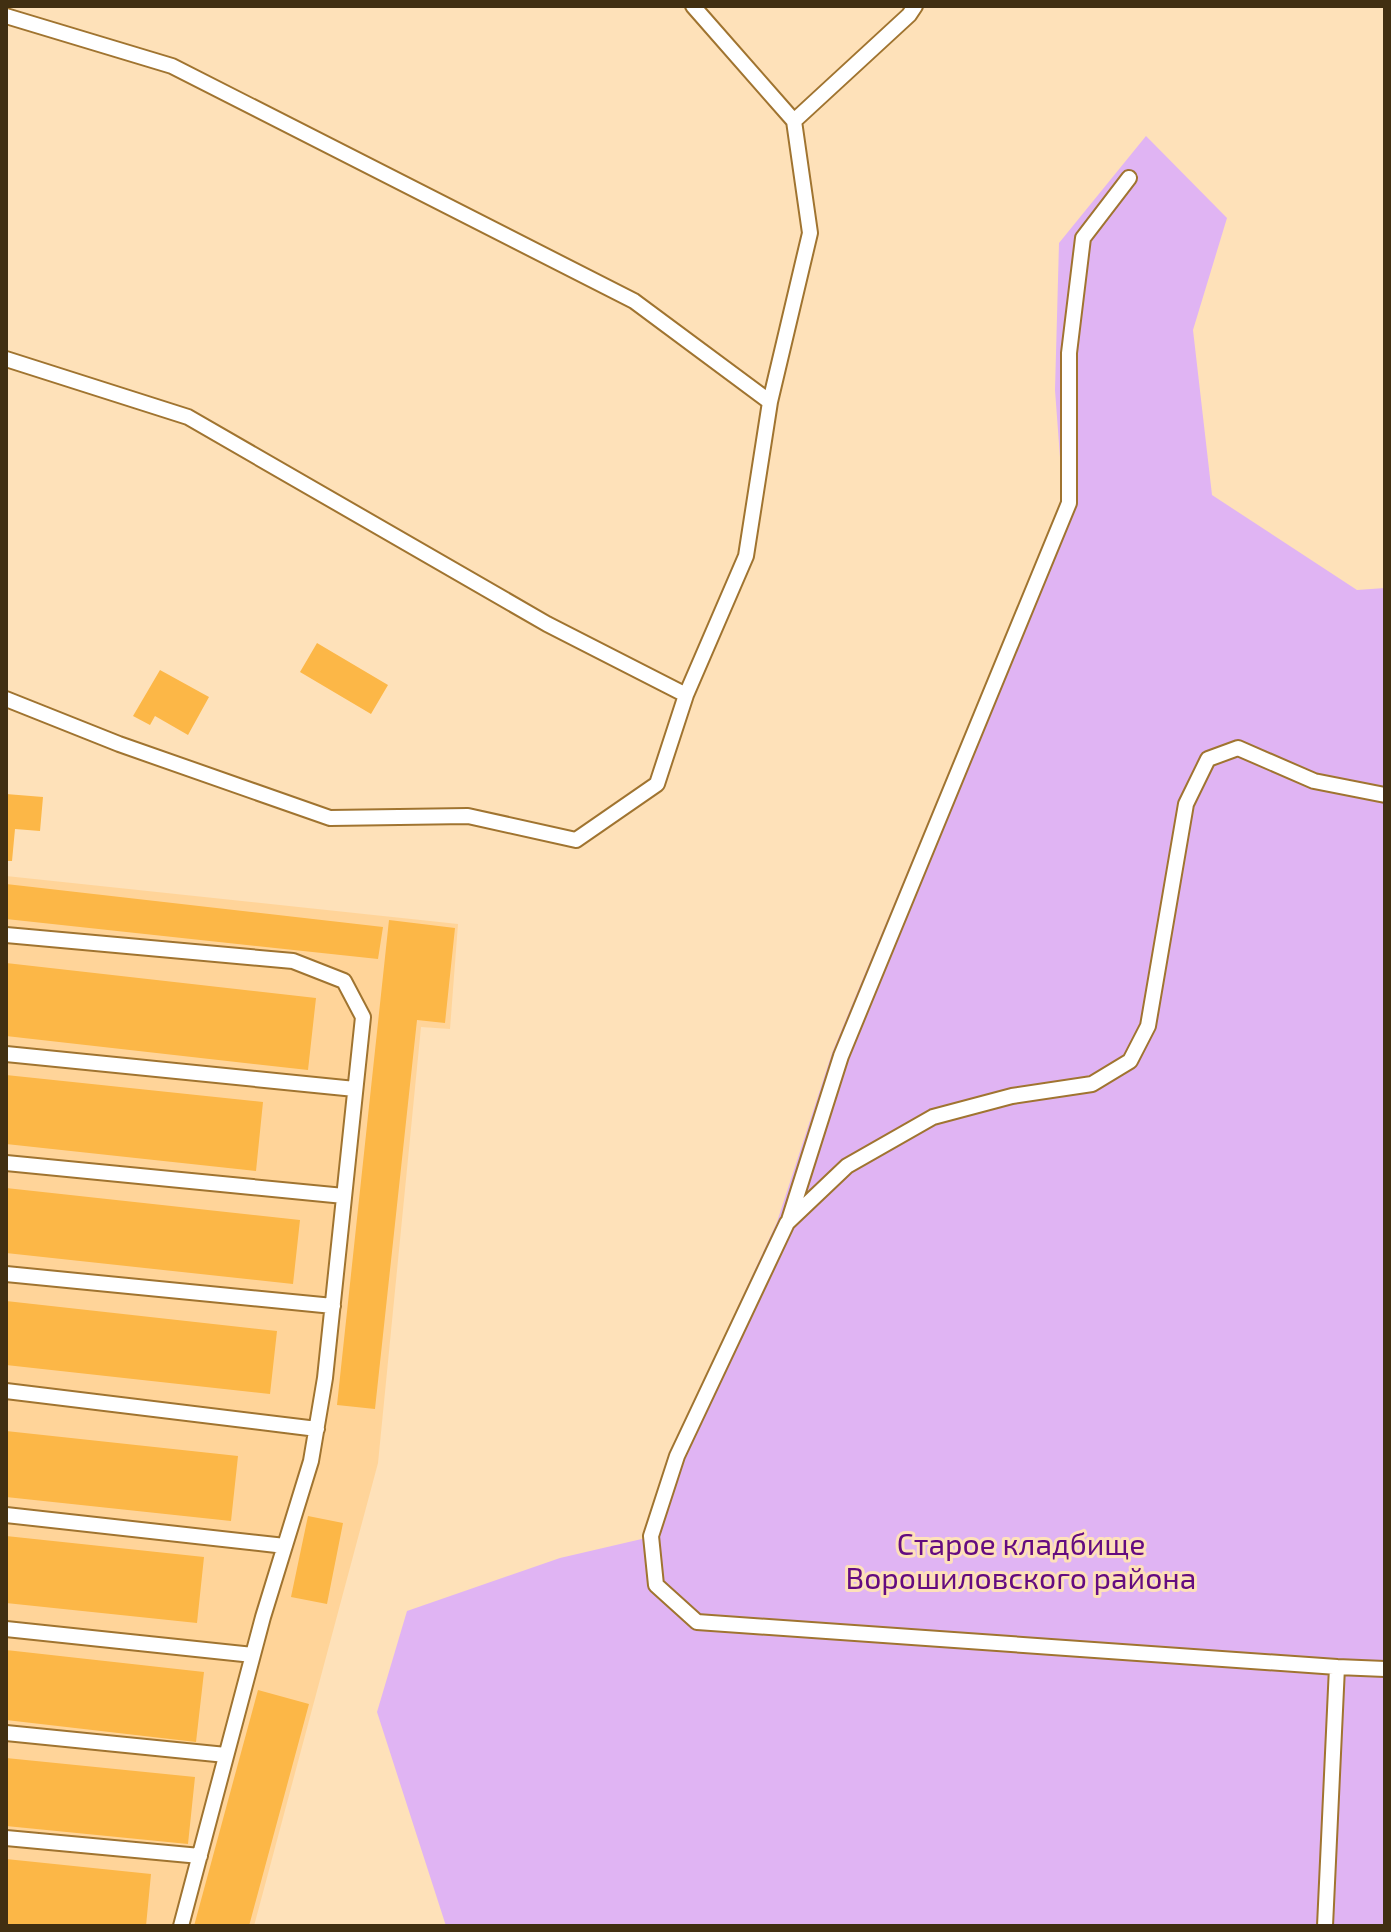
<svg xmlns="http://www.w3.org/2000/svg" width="1391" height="1932" font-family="'Exo 2',sans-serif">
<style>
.built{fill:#ffd499}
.green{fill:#e0b4f3}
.building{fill:#fcb747}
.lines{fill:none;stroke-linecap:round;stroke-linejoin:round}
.service-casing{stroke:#a07430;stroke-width:18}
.service{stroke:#fff;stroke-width:14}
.labels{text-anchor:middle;stroke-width:6;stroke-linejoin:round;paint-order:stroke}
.park-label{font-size:30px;fill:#640b80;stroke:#fee1b9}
</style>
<rect width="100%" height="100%" fill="#fee1b9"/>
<path class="built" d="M6 876 458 924 450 1029 421 1027 378 1463 254 1926H6Z"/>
<path class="green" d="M1146 136 1227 218 1193 330 1212 495 1357 590 1385 588V1926H446L377 1712 407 1611 560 1558 646 1538 673 1447 777 1222 832 1053 1063 498 1055 390 1059 243Z"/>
<path class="building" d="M317 643 388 685 371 714 300 672Z
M160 670 209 697 188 735 155 716 150 725 133 716Z
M6 794 43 797 40 831 15 829 12 861H6Z
M6 884 383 927 378 959 6 919Z
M389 920 455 928 445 1023 417 1020 375 1409 337 1405Z
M6 963 316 998 308 1070 6 1036Z
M6 1075 263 1102 256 1171 6 1144Z
M6 1188 300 1220 293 1284 6 1253Z
M6 1301 277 1331 270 1394 6 1365Z
M6 1431 238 1456 231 1521 6 1497Z
M308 1516 343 1523 327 1604 291 1597Z
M6 1536 204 1557 197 1623 6 1603Z
M6 1650 204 1672 196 1742 6 1720Z
M258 1690 309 1704 249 1926H194Z
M6 1758 195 1777 188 1844 6 1826Z
M6 1859 151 1874 146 1926 6 1925Z"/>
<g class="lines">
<defs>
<path id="service" d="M6 16 172 66 634 301 770 402 810 233 794 121 693 6
M794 121 909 15 915 6
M6 359 188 417 547 624 686 695
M6 699 119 744 330 818 468 816 576 840 657 784 686 695 746 556 770 402
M6 935 293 961 344 981 363 1017 325 1378 311 1461 263 1617 181 1926
M6 1054 355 1089
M6 1163 344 1196
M789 1220 841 1056 1069 503V353L1083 238 1129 178
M6 1274 333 1306
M6 1391 317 1429
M6 1515 285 1546
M6 1629 253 1655
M1337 1667 1385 1669
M6 1733 226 1755
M6 1838 200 1856
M1325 1926 1337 1667 697 1622 656 1585 651 1536 677 1456 787 1223 847 1166 933 1117 1012 1096 1092 1084 1130 1061 1148 1026 1186 804 1208 759 1238 748 1314 781 1385 795"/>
</defs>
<use href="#service" class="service-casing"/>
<use href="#service" class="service"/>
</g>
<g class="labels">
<g class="park-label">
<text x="1021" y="1555">Старое кладбище<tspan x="1021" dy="34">Ворошиловского района</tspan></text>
</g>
</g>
<rect width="1391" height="1932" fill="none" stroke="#412f12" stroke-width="16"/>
</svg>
